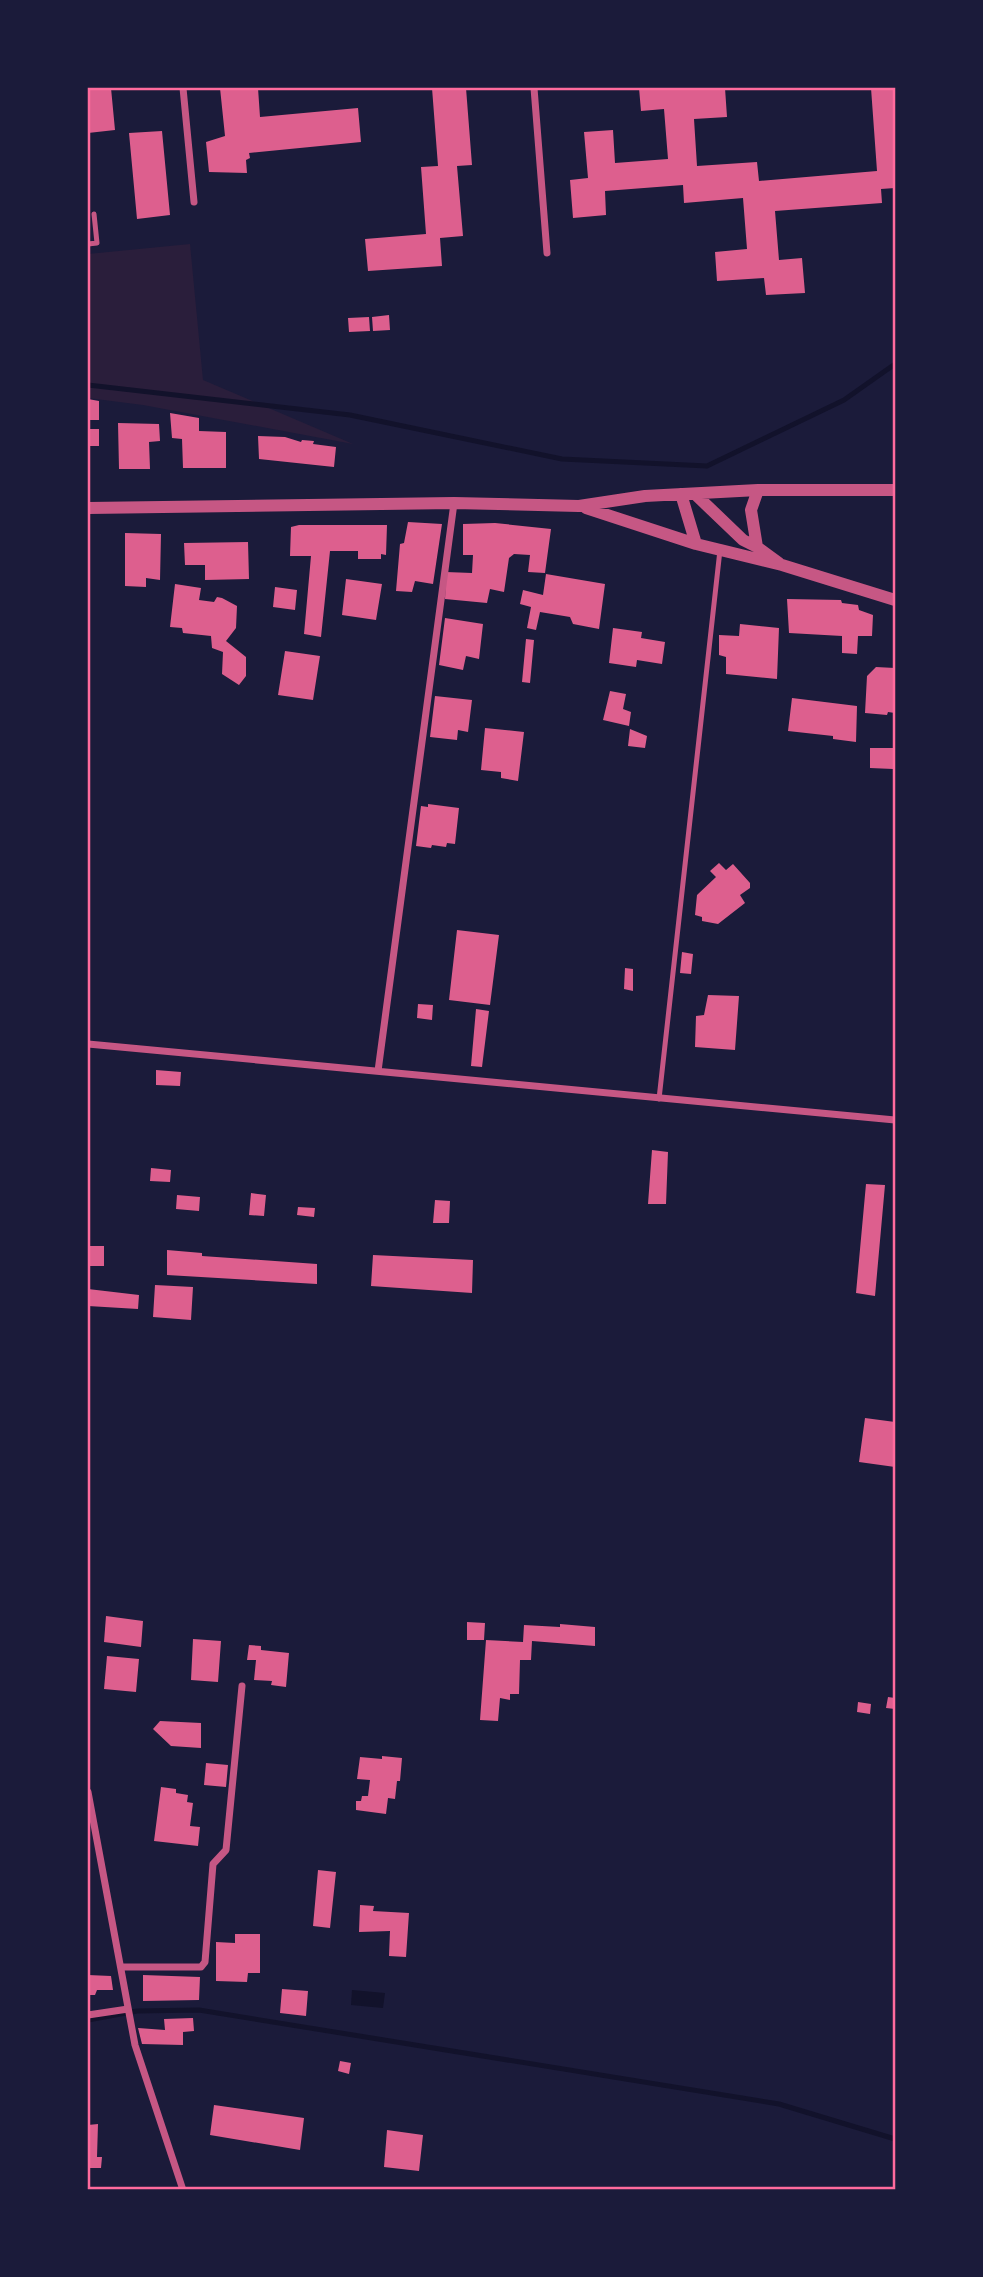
<svg xmlns="http://www.w3.org/2000/svg" width="983" height="2277" font-family="Cabin,sans-serif">
<style>
.green{fill:#2a1e3b}
.water{fill:#12122b}
.lines{fill:none;stroke-linecap:round;stroke-linejoin:round}
.stream{stroke:#12122b;stroke-width:5}
.building{fill:#dd5f8e}
.service{stroke:#c65784;stroke-width:5}
.minor{stroke:#c65784;stroke-width:7}
.tertiary{stroke:#c65784;stroke-width:12}
.neatline{fill:none;stroke:#ff6b9d;stroke-width:2.5}
</style>
<rect width="100%" height="100%" fill="#1b1b3a"/>
<path class="green" d="M190 244 203 380 353 444 143 405 88 398V254Z"/>
<path class="water" d="M352 1990 385 1993 383 2008 351 2005Z"/>
<g class="lines">
<path class="stream" d="M88 385 350 415 562 459 707 466 844 400 895 364
M88 2020 137 2011 199 2010 779 2104 895 2139"/>
</g>
<path class="building" d="M88 88H111L115 130 88 133Z
M220 88H258L260 117 358 108 361 142 249 153 250 158 246 160 247 173 209 172 206 142 225 136Z
M432 88H466L472 165 457 166 463 236 440 238 442 266 368 271 365 239 426 234 421 167 438 166Z
M639 88H725L727 117 694 119 697 166 757 162 759 181 877 171 871 88H895V188L881 189 882 203 775 211 779 260 802 258 805 293 766 295 764 278 717 281 715 252 747 249 743 198 684 203 683 185 605 191 606 215 573 218 570 180 588 178 584 132 613 130 615 163 668 159 664 109 641 111Z
M162 131 170 215 137 219 129 133Z
M389 315 390 330 373 331 372 317Z
M369 317 370 331 349 332 348 318Z
M88 399 99 401V420H88Z
M170 413 199 418V431L226 432V468H183L182 439 172 438Z
M118 423 159 424 160 441 149 442 150 469H119Z
M88 429H99V446H88Z
M258 436 285 437 301 442 302 440 314 441 313 444 336 447 334 467 259 459Z
M408 522 442 524 433 584 415 581 412 592 396 591 400 544 404 543Z
M495 523 551 529 545 573 528 572 530 555 514 554 509 558 504 592 490 589 487 603 445 599 446 572 472 573 473 555H463V524Z
M299 525H387L386 555 381 554V559H358V551H330L321 637 304 634 311 556H290L291 527Z
M125 533 161 534 160 580 146 578V587L125 586Z
M248 542 249 579 205 580V565H185L184 543Z
M546 574 605 584 599 629 573 624 570 617 540 612 536 630 527 628 531 607 520 604 523 590 543 595Z
M346 579 382 584 376 620 342 615Z
M175 584 201 588 199 600 214 602 217 597 222 598 237 606 236 628 226 641 246 657V676L239 685 222 674 223 652 212 648 211 636 183 633 182 628 170 627Z
M275 587 297 590 295 610 273 607Z
M787 599 841 600 842 603 858 605 859 610 873 615 872 636H858L857 654 842 653V636L789 633Z
M445 618 483 624 479 659 466 656 463 670 439 665Z
M740 624 779 628 777 679 726 674V657L719 655V635L739 636Z
M613 628 642 632 641 638 665 642 662 664 637 660 636 667 609 663Z
M526 639 534 640 530 683 522 682Z
M285 651 320 656 313 700 278 695Z
M876 667 895 668V713L888 712 887 715 865 713 867 676Z
M610 691 626 694 623 709 631 712 629 726 603 720Z
M435 696 472 700 468 732 458 730 457 740 430 737Z
M792 698 857 706 856 742 833 739V736L788 731Z
M485 728 524 732 518 781 501 778V772L481 770Z
M630 729 647 736 645 748 628 746Z
M870 748H895V776L893 769 870 768Z
M428 804 459 808 455 844 447 843 446 847 432 845 431 848 416 846 421 806 428 807Z
M719 863 726 870 733 864 750 883V888L740 895 745 903 718 924 702 921V917L695 915 697 895 716 877 710 871Z
M457 930 499 935 490 1005 449 1000Z
M682 952 693 954 691 974 680 973Z
M625 968 633 969V991L624 989Z
M708 995 739 996 735 1050 695 1047 696 1016 704 1015Z
M418 1004 433 1005 432 1020 417 1018Z
M476 1009 489 1011 482 1067 471 1066Z
M156 1070 181 1072 180 1086 156 1085Z
M652 1150 668 1152 666 1204H648Z
M151 1168 171 1170 170 1182 150 1181Z
M866 1184 885 1185 875 1296 856 1293Z
M251 1193 266 1195 264 1216 249 1215Z
M177 1195 200 1197 199 1211 176 1209Z
M435 1200 450 1201 449 1223H433Z
M298 1207 315 1208 314 1217 297 1215Z
M88 1246H104V1266H88Z
M167 1250 202 1253V1256L317 1264V1284L167 1275Z
M373 1255 473 1260 472 1293 371 1286Z
M155 1285 193 1287 191 1320 153 1317Z
M88 1289 139 1295 138 1309 88 1306Z
M865 1418 895 1422V1467L859 1462Z
M106 1616 143 1621 141 1647 104 1642Z
M467 1622 485 1623 484 1640H467Z
M560 1624 595 1627V1646L532 1641 531 1660H520L519 1694H510V1700L500 1698 498 1721 480 1720 486 1640 523 1642 524 1625 560 1627Z
M193 1639 221 1641 218 1682 191 1680Z
M249 1645 261 1646V1650L289 1653 286 1687 271 1685 272 1681 254 1680 256 1660H247Z
M107 1656 139 1659 136 1692 104 1689Z
M888 1697 895 1698V1709L886 1708Z
M858 1702 871 1704 870 1714 857 1712Z
M160 1721 201 1723V1748L171 1746 153 1729Z
M382 1756 402 1758 400 1781H397L395 1799 388 1798 386 1814 356 1810V1801H361L362 1796H368L370 1780 357 1779 360 1757 382 1759Z
M206 1763 228 1765 226 1787 204 1785Z
M161 1787 176 1789V1793L188 1795 187 1802 193 1803 190 1826 200 1827 198 1846 154 1841Z
M318 1870 336 1872 330 1928 313 1926Z
M360 1905 374 1906 373 1911 409 1913 406 1957 389 1956 390 1931 359 1932Z
M235 1934H260V1973H248L247 1982 216 1981V1942L235 1943Z
M88 1975 111 1976 113 1990H97L95 1995H88Z
M143 1975 200 1977 199 2000 143 2001Z
M282 1989 308 1991 306 2016 280 2013Z
M193 2018 194 2031 183 2032V2045L142 2044 138 2028 165 2030 164 2019Z
M340 2061 351 2063 349 2074 338 2071Z
M214 2105 304 2118 300 2150 210 2135Z
M98 2124 97 2157H102L101 2168H88V2125Z
M387 2130 423 2135 419 2171 384 2167Z"/>
<g class="lines">
<path class="service" d="M88 244 97 243 94 214
M659 1099 720 550"/>
<path class="minor" d="M183 88 194 202
M534 88 547 253
M88 1044 895 1120
M378 1071 454 503
M88 1792 135 2045 183 2190
M122 1967H201L205 1962 213 1864 226 1850 242 1686
M88 2015 128 2009"/>
<path class="tertiary" d="M758 490 751 510 757 547 779 563
M681 494 696 544
M695 494 743 540 757 547
M88 508 454 503 579 506 645 496 758 490H895
M586 508 696 544 782 565 895 600"/>
</g>
<rect width="983" height="2277" fill="none" stroke="#1b1b3a" stroke-width="178"/>
<rect x="89" y="89" width="805" height="2099" class="neatline"/>
</svg>
